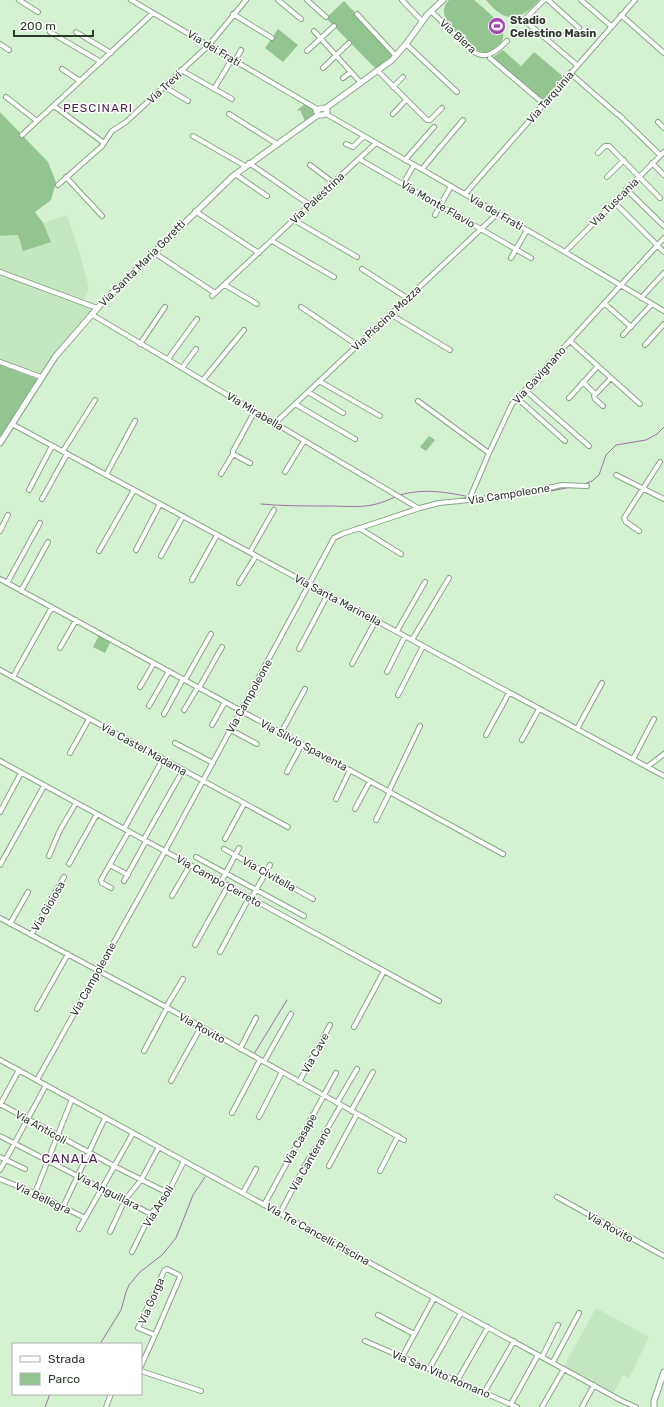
<svg xmlns="http://www.w3.org/2000/svg" width="664" height="1407" font-family="Rubik,sans-serif">
<style>
.built{fill:#c4e7c1}
.green{fill:#93c590}
.lines{fill:none;stroke-linecap:round;stroke-linejoin:round}
.stream{stroke:#a171a7;stroke-width:1}
.minor-casing{stroke:#89a587;stroke-width:6}
.major-casing{stroke:#89a587;stroke-width:7}
.minor{stroke:#fff;stroke-width:4}
.major{stroke:#fff;stroke-width:5}
.labels{text-anchor:middle;stroke-width:3;stroke-linejoin:round;paint-order:stroke}
.poi-label{font-size:11px;font-weight:bold;fill:#2e3a2d;stroke:#fff;text-anchor:start}
.street-label{font-size:11px;fill:#2e3a2d;stroke:#fff}
.neighbourhood-label{font-size:12px;letter-spacing:1px;fill:#4b1e51;stroke:#fff}
.quarter-label{font-size:13px;letter-spacing:1px;fill:#4b1e51;stroke:#fff}
</style>
<rect width="100%" height="100%" fill="#d4f2d1"/>
<path class="built" d="M67 215 79 251 89 288 84 300 93 310 63 343 40 375 0 360V237L18 235 51 241 43 223Z
M596 1308 649 1337 629 1378 623 1375 614 1393 564 1366Z"/>
<path class="green" d="M449 0H474C485 10 514 29 499 46 495 51 488 53 482 52 475 50 469 42 463 37 453 28 435 14 449 0Z
M486 0H539C519 22 506 24 486 0Z
M344 1 395 55 377 70 326 18Z
M278 29 298 45 283 62 265 48Z
M503 50 521 66 534 52 565 78 544 102 492 58Z
M305 104 314 110 315 113 305 121 300 110 298 111 297 110Z
M0 112 48 162 56 182 51 200 35 212 43 223 51 242 23 251 18 235 0 236Z
M0 365 37 379 0 438Z
M429 436 435 440 426 451 420 447Z
M99 635 111 641 105 653 93 647Z"/>
<g class="lines">
<path class="stream" d="M584 484 592 481 599 475 606 455 616 445 646 440 657 434 664 427
M400 495C423 488 446 492 470 497
M511 496 536 494 571 487
M261 504C283 506 304 506 326 506 355 506 368 510 395 497
M254 1054 287 1000
M100 1344 121 1310 126 1292 129 1285 140 1272 162 1255 176 1238 193 1195 205 1177
M45 1407 50 1394"/>
<defs>
<path id="minor" d="M19 0 38 12
M131 0 317 109
M278 0 301 19
M307 0 326 17
M402 0 422 21
M548 0 579 28
M581 0 611 26
M431 11 470 49C485 62 496 52 507 41
M233 14 272 38
M357 14 396 56
M621 15 664 53
M524 20 577 65
M523 21 544 0
M314 31 361 83
M50 32 101 62
M76 32 111 53
M0 44 9 50
M406 44 457 92
M307 51 334 26
M490 58 544 104
M235 61 241 50
M323 68 349 43
M62 69 80 81
M181 70 232 99
M378 71 427 120H430L442 108
M570 73 617 114
M343 78 351 72
M163 86 188 101
M393 87 403 77
M214 89 232 59
M6 97 37 121
M54 106 104 143
M229 114 277 144
M326 114 565 252 664 311
M393 114 406 100
M619 115 660 155
M658 122 664 128
M22 135 153 13
M193 136 245 166
M346 144 353 147 364 136
M598 153 605 146H609L660 198
M359 159 531 258
M405 160 434 127
M249 163 310 205
M652 163 664 175
M310 165 334 183
M422 169 463 120
M235 174 267 196
M66 177 102 216
M607 177 624 160
M403 184 414 165
M58 185 102 146 112 131 126 122 209 45 246 0
M626 189 664 226
M465 194 635 0
M614 202 664 252
M195 211 259 253
M435 215 451 186
M294 220 357 257
M272 241 334 277
M153 252 215 293
M565 252 664 152
M511 258 527 230
M362 269 407 298
M0 272 97 308
M225 285 257 304
M212 296 376 143
M641 298 664 273
M604 303 631 327
M301 307 357 345
M91 314 418 508
M390 314 450 350
M623 335 652 304
M570 341 640 404
M140 344 165 307
M645 345 664 324
M168 359 197 319
M0 362 41 377
M182 368 196 349
M203 380 244 330
M319 381 380 416
M583 382 594 393
M525 390 589 446
M308 392 343 413
M517 398 565 441
M569 398 598 366
M418 401 489 453
M295 404 355 439
M603 406 595 399 594 396 611 378
M275 423 498 213
M12 424 664 776
M63 451 95 400
M233 454 250 463
M285 472 304 441
M221 474 233 454V451L255 411
M106 475 135 421
M616 475 664 499
M29 490 52 446
M42 499 67 454
M469 500 489 453 512 404 664 238
M359 528 401 554
M0 531 8 515
M639 531 626 522 624 518 660 462
M136 550 160 504
M99 551 134 490
M250 552 274 510
M161 556 183 516
M0 579 503 854
M192 580 217 535
M7 583 40 523
M239 583 256 556
M21 591 48 542
M397 631 425 582
M412 640 449 578
M60 648 76 620
M299 649 328 594
M352 664 376 620
M0 670 288 827
M387 672 405 636
M13 677 52 607
M185 680 211 634
M140 687 154 663
M199 688 222 647
M398 695 423 646
M149 706 169 671
M184 710 198 687
M164 714 183 679
M212 725 225 702
M577 729 602 683
M231 730 257 744
M281 733 305 689
M486 735 509 693
M522 740 539 709
M175 743 213 763
M70 753 89 719
M633 759 654 719
M0 761 439 1001
M647 767 664 754
M287 772 302 744
M389 791 420 726
M336 799 350 770
M355 809 370 781
M0 812 21 773
M376 820 390 792
M124 829 163 759
M144 839 183 770
M225 839 244 804
M224 849 313 899
M49 856 60 830 76 803
M196 857 304 916
M69 864 97 814
M0 865 44 786
M110 865 128 875
M124 881 146 841
M221 882 239 848
M111 888 102 883 101 880 129 831
M172 896 190 865
M251 899 270 865
M0 918 166 1007 404 1140
M10 924 28 892
M31 935 64 877
M195 945 228 886
M220 952 249 898
M166 1007 183 979
M37 1009 68 954
M354 1027 384 971
M240 1049 256 1018
M144 1051 167 1008
M0 1060 622 1401 636 1407
M264 1062 291 1014
M37 1080 165 851 334 538 342 534 420 508 439 503 500 497 514 493 539 490 562 485 587 486
M171 1081 201 1027
M299 1082 330 1025
M337 1103 357 1069
M0 1104 114 1166 168 1193
M0 1105 19 1070
M351 1111 373 1072
M232 1113 260 1060
M259 1117 282 1072
M0 1136 151 1214
M0 1157 25 1169
M329 1166 357 1114
M0 1170 46 1085
M380 1171 398 1136
M0 1179 37 1194 85 1218
M35 1193 72 1099
M243 1193 256 1169
M557 1197 664 1256
M264 1205 336 1073
M63 1207 105 1118
M280 1213 308 1160 318 1145 341 1105
M79 1229 133 1133
M110 1232 125 1200 141 1180 159 1147
M132 1252 150 1215 168 1193 184 1161
M378 1315 414 1334
M365 1341 517 1407
M402 1357 434 1298
M542 1357 558 1325
M553 1362 579 1313
M141 1366 155 1335 138 1328 164 1271 167 1269 179 1275 180 1277 155 1335
M429 1369 461 1313
M141 1371 201 1391
M457 1381 488 1327
M484 1393 514 1341
M511 1404 538 1355
M106 1407 111 1394
M542 1407 564 1369
M582 1407 594 1385"/>
<path id="major" d="M323 108 327 110V113L323 115H318L316 110Z
M326 108 392 60 406 44 427 15 443 0
M0 443 55 357 101 304 233 176 318 115
M654 1407V1401L664 1372"/>
</defs>
<use href="#minor" class="minor-casing"/>
<use href="#major" class="major-casing"/>
<use href="#minor" class="minor"/>
<use href="#major" class="major"/>
</g>
<defs>
<symbol id="stadium-disc" viewBox="-11 -11 22 22"><circle r="9.5" fill="#a548b1" stroke="#fff"/><path d="M0-5a6.5 5 0 1 0 0 10a6.5 5 0 1 0 0-10ZM-3.5-1.8h7v3.6h-7Z" fill="#fff"/></symbol>
</defs>
<g fill-rule="evenodd">
<use href="#stadium-disc" x="487" y="16" width="20" height="20"/>
</g>
<g class="labels">
<g class="poi-label">
<text x="510" y="24">Stadio<tspan x="510" dy="13">Celestino Masin</tspan></text>
</g>
<g class="street-label">
<text transform="translate(458 36) rotate(42)" y="4">Via Blera</text>
<text transform="translate(214 48) rotate(31)" y="4">Via dei Frati</text>
<text transform="translate(164 87) rotate(-43)" y="4">Via Trevi</text>
<text transform="translate(550 97) rotate(-49)" y="4">Via Tarquinia</text>
<text transform="translate(317 198) rotate(-43)" y="4">Via Palestrina</text>
<text transform="translate(614 202) rotate(-45)" y="4">Via Tuscania</text>
<text transform="translate(438 204) rotate(30)" y="4">Via Monte Flavio</text>
<text transform="translate(496 212) rotate(30)" y="4">Via dei Frati</text>
<text transform="translate(142 263) rotate(-45)" y="4">Via Santa Maria Goretti</text>
<text transform="translate(386 318) rotate(-43)" y="4">Via Piscina Mozza</text>
<text transform="translate(539 375) rotate(-48)" y="4">Via Gavignano</text>
<text transform="translate(255 411) rotate(31)" y="4">Via Mirabella</text>
<text transform="translate(509 494) rotate(-9)" y="4">Via Campoleone</text>
<text transform="translate(338 600) rotate(28)" y="4">Via Santa Marinella</text>
<text transform="translate(249 696) rotate(-61)" y="4">Via Campoleone</text>
<text transform="translate(304 745) rotate(28)" y="4">Via Silvio Spaventa</text>
<text transform="translate(144 749) rotate(29)" y="4">Via Castel Madama</text>
<text transform="translate(269 874) rotate(29)" y="4">Via Civitella</text>
<text transform="translate(219 881) rotate(29)" y="4">Via Campo Cerreto</text>
<text transform="translate(48 906) rotate(-60)" y="4">Via Gioiosa</text>
<text transform="translate(93 979) rotate(-61)" y="4">Via Campoleone</text>
<text transform="translate(202 1028) rotate(29)" y="4">Via Rovito</text>
<text transform="translate(315 1053) rotate(-61)" y="4">Via Cave</text>
<text transform="translate(41 1127) rotate(29)" y="4">Via Anticoli</text>
<text transform="translate(300 1139) rotate(-61)" y="4">Via Casape</text>
<text transform="translate(310 1159) rotate(-60)" y="4">Via Canterano</text>
<text transform="translate(108 1191) rotate(27)" y="4">Via Anguillara</text>
<text transform="translate(43 1198) rotate(25)" y="4">Via Bellegra</text>
<text transform="translate(158 1206) rotate(-58)" y="4">Via Arsoli</text>
<text transform="translate(610 1227) rotate(29)" y="4">Via Rovito</text>
<text transform="translate(318 1234) rotate(29)" y="4">Via Tre Cancelli Piscina</text>
<text transform="translate(151 1301) rotate(-67)" y="4">Via Gorga</text>
<text transform="translate(441 1374) rotate(23)" y="4">Via San Vito Romano</text>
</g>
<g class="neighbourhood-label">
<text x="98" y="112">PESCINARI</text>
</g>
<g class="quarter-label">
<text x="70" y="1163">CANALA</text>
</g>
</g>
<rect x="12" y="1343" width="130" height="52" fill="#ffffff" stroke="#abb0ab"/>
<rect x="20" y="1356" width="20" height="6" fill="#ffffff" stroke="#abb0ab"/>
<text x="48" y="1363" font-size="12" fill="#2e3a2d">Strada</text>
<rect x="20" y="1373" width="20" height="12" fill="#93c590" stroke="#abb0ab"/>
<text x="48" y="1383" font-size="12" fill="#2e3a2d">Parco</text>
<path d="M14 30v6h79v-6" fill="none" stroke="#2e3a2d" stroke-width="2"/>
<text x="20" y="30" font-size="12" fill="#2e3a2d" stroke="#ffffff" stroke-width="3" paint-order="stroke">200 m</text>
</svg>
